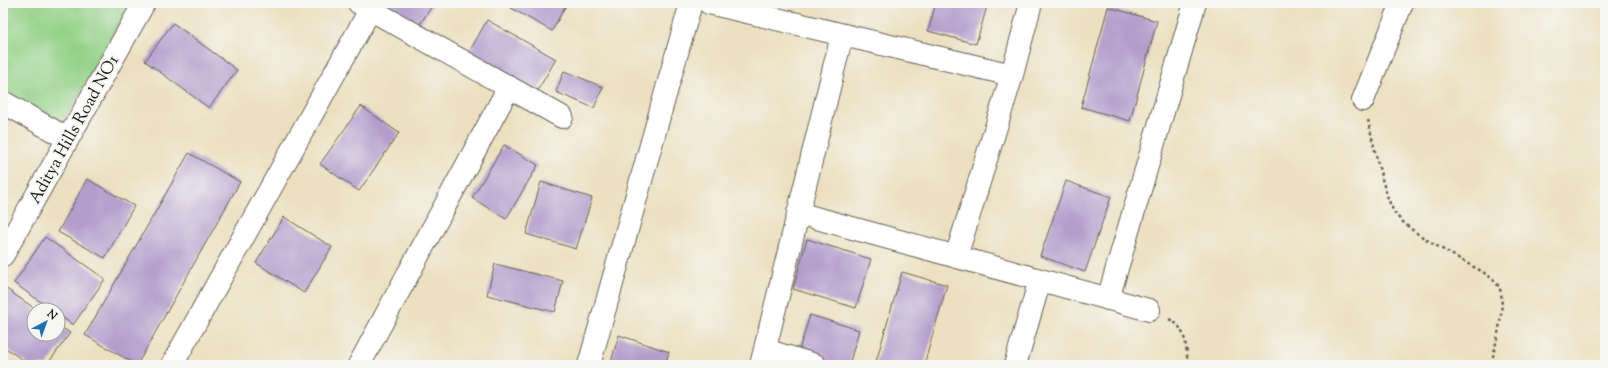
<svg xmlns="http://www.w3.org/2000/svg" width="1608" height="368" font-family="'Sorts Mill Goudy',serif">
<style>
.green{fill:#93d186;stroke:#587651}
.building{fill:#b39dcc}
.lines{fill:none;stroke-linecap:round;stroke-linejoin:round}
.minor-casing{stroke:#656155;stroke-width:24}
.path{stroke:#656155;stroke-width:2.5;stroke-dasharray:3 3;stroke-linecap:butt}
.minor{stroke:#fff;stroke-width:22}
.labels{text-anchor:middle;stroke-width:4;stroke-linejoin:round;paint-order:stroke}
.street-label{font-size:17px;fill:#1c1c1c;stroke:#f6f6f2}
</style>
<rect width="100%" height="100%" fill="#f6f6f2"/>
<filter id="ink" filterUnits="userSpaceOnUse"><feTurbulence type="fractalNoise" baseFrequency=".025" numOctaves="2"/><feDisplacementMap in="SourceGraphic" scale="8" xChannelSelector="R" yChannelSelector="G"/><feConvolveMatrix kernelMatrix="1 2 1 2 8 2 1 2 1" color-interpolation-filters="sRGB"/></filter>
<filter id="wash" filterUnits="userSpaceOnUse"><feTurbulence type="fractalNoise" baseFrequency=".012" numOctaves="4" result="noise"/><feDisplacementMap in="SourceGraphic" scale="16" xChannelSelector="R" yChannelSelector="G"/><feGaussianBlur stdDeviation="0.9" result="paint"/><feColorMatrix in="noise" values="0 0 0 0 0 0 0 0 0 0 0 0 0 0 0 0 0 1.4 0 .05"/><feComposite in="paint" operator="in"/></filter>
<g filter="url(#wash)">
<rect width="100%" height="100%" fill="#ece0c0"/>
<path class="green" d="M3 3H130L61 126 3 93Z"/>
<g id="blocks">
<path class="building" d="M381 3H434L418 27Z
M514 3H567L552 31 511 8Z
M936 3H988L976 44 928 31Z
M1108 7 1157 21 1130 121 1081 107Z
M487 20 556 59 535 95 467 56Z
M173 23 237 70 209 108 145 61Z
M564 71 603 87 594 108 556 92Z
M361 106 399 133 359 191 320 164Z
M504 145 538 165 506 219 472 198Z
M189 153 240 182 137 365 85 335Z
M87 179 134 206 105 258 58 232Z
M1066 181 1111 197 1085 272 1040 256Z
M541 182 592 198 576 249 526 234Z
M284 217 332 247 304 293 256 263Z
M45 237 105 279 73 325 58 314V310H52L14 283Z
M807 239 871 259 856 308 793 289Z
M495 264 563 281 555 312 487 295Z
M902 272 947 285 924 365H875Z
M5 288 37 310H34V334H58V325L70 333 47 365H30L3 346V290Z
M810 315 859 330 849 365H827L797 356Z
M619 335 669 352 665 365H610Z"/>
</g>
</g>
<g filter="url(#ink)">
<use href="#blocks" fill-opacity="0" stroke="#656155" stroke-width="1"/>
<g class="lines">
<defs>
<path id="minor" d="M359 3 562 117
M709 3 1012 75
M1363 100 1402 3
M3 102 68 139
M798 213 1149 310
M3 255 144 3
M956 257 1012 75 1031 3
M1108 299 1195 3
M765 350 815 365
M172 365 370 10
M359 365 509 87
M589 365 691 3
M761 365 842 35
M1015 365 1040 280"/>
</defs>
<use href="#minor" class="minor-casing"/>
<path class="path" d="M1368 120C1373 141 1385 203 1397 216 1415 236 1447 251 1470 265 1480 270 1493 277 1499 287 1507 303 1495 347 1491 365
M1169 319C1187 327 1186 348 1188 365"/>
<use href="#minor" class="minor"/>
</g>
</g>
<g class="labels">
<g class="street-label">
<text transform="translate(73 129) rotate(-61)" y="6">Aditya Hills Road NO1</text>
</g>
</g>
<rect width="1608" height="368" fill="none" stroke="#f6f6f2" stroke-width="16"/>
<g transform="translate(46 322) rotate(41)"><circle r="19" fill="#f6f6f2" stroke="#9f9f9c"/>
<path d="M0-3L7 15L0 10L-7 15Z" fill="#1f6fb2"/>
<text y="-6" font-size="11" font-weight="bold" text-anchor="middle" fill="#1c1c1c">N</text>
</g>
</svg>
